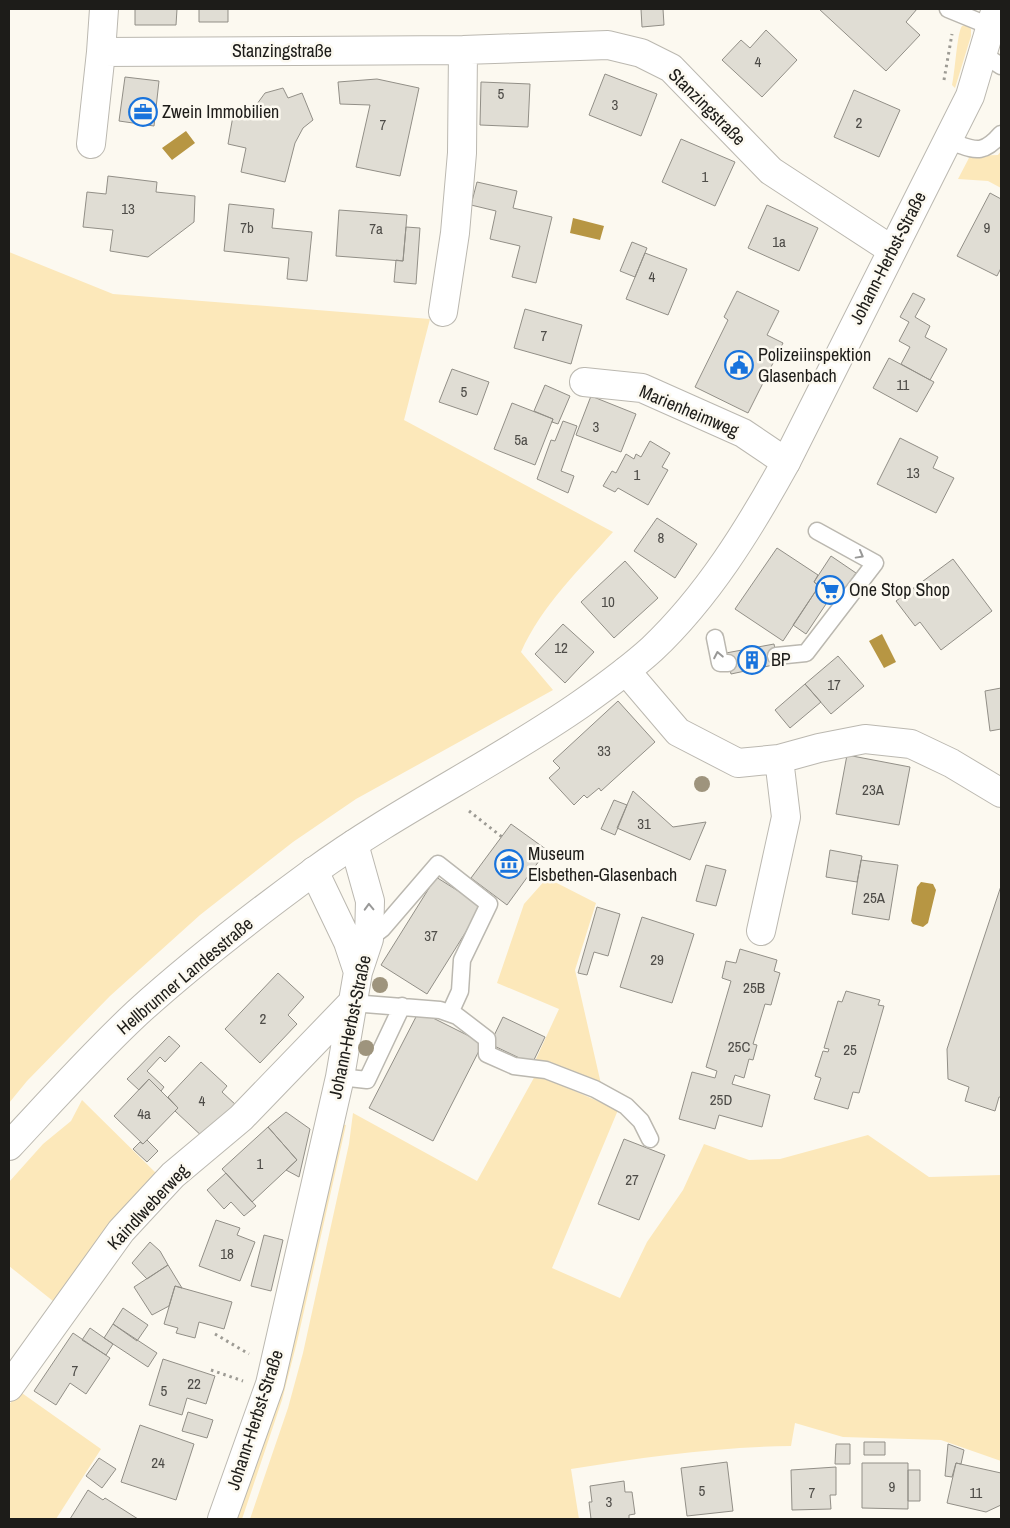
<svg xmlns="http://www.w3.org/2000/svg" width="1010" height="1528" font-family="'Archivo Narrow',sans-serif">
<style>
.green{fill:#fce8ba}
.water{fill:#b79643}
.building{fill:#e0ddd4;stroke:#928f87}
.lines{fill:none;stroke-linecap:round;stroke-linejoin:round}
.service-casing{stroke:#bbb8b0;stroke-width:19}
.minor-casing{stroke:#bbb8b0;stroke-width:30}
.secondary-casing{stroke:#bbb8b0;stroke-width:30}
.path{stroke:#9d9b94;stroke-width:3;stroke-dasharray:2.5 4;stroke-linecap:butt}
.service{stroke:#fff;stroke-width:16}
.minor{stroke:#fff;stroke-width:28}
.secondary{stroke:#fff;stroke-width:28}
.tree{fill:#9e947d}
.oneway{stroke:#999998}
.labels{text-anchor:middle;stroke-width:5;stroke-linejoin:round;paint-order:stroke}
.number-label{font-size:15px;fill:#4e4c48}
.street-label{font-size:18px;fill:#1d1c19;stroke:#fcf9f0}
.poi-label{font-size:18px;fill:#1d1c19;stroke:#fcf9f0;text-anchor:start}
</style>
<rect width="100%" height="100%" fill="#fcf9f0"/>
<path class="green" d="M966 25 971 29V36L955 88 952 85C955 73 957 32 962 26Z
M1001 151V188L988 181 958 179 970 156 998 155Z
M9 252 113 294 430 319 404 420 613 532C579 570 542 605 521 652L553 690 356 799 293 842 200 915 110 996 27 1081 9 1103Z
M547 878 596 903 575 970 601 1084 535 1061 559 1009 497 983 524 904Z
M536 1074 618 1110 552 1268 620 1298 647 1242 683 1190 704 1144 749 1160 780 1159 868 1135 929 1177 1001 1175V1461L941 1440 843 1437 795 1423 791 1446C716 1447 645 1457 571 1469L579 1519H250L288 1408 303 1353 349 1144 353 1113 477 1181Z
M82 1100 160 1177 58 1305 9 1266V1182L43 1144 71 1121Z
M341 1124 346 1125 297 1342 282 1400 242 1519H235Z
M19 1391 101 1449 56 1519H9V1405Z"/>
<path class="water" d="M186 131 195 143 172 160 162 148Z
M573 218 604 226 600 240 570 233Z
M882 634 896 662 884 668 869 641Z
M921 882 933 884 936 890 928 923 923 927 913 924 911 921 917 887Z"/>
<path class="building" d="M135 9H177L176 25H135Z
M199 9H228V22H199Z
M641 9H663L664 25 642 27Z
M819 9H917L906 22 920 35 886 71Z
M766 30 797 60 762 97 722 60 741 40 750 48Z
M605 74 657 94 641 136 589 115Z
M125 77 159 81 154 126 119 121Z
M377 79 419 88 400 176 356 167 370 105 340 104 338 82Z
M481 82 530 84 528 127 480 125Z
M283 88 288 98 302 93 313 120 303 128 295 143 285 182 241 172 246 148 228 144 233 116 246 119 265 93Z
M854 90 900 110 879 157 834 137Z
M681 139 735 162 715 206 662 182Z
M108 176 157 182 156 192 195 196 194 222 148 257 110 251 113 230 83 227 87 192 106 194Z
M477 182 517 191 513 208 552 217 536 283 512 277 520 246 490 239 496 211 471 205Z
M990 193 1001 199V268L997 276 957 256Z
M229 204 274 209 272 228 312 232 307 281 287 279 289 258 224 251Z
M767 205 818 228 799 271 748 248Z
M339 210 407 215 403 261 336 256Z
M406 227 420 228 416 284 394 282 396 260 403 261Z
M632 242 647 248 635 277 620 271Z
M645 253 687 269 668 315 626 299Z
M737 291 779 311 767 335 783 343 748 413 695 387 728 320 724 317Z
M913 293 925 299 915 317 930 326 925 337 947 349 930 380 901 364 910 347 899 341 909 322 900 317Z
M525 309 582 325 571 364 514 348Z
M889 358 934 382 917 412 873 388Z
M452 369 489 382 477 415 439 402Z
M545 385 570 396 558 424 552 422 553 419 534 411Z
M591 396 636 414 621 452 576 435Z
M512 403 553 419 535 465 494 449Z
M563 421 577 426 561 471 574 476 568 493 537 479 551 440 555 441Z
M900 438 938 457 933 468 954 478 936 513 877 484Z
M650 441 670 453 662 467 668 470 648 505 618 488 615 492 603 486 612 471 616 473 626 454 634 459 636 454 641 457Z
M657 518 697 544 675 578 634 551Z
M777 548 818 575 814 582 819 586 783 641 735 609Z
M831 556 856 573 838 599 832 595 806 634 793 625 819 586 814 582Z
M953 559 992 611 941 650 920 622 915 626 896 601Z
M625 561 658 598 614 638 581 602Z
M563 624 594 652 565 683 535 654Z
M774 644 778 664 731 674 726 653Z
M838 656 864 686 831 714 805 684Z
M805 684 821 702 790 728 775 710Z
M1001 688V729L990 731 985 691Z
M618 701 655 742 601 791 599 788 587 798 584 795 574 805 549 778 560 768 553 761Z
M847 755 910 767 899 825 836 814Z
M633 791 673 827 706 822 690 860 617 828Z
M614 800 627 805 615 835 601 829Z
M511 824 547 850 507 905 471 878Z
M830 850 862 856 857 882 826 877Z
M861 860 898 865 889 920 852 914Z
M706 865 726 870 716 906 696 901Z
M436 877 482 906 427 994 381 965Z
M1001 886V1097H999L995 1111 965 1101 969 1087 948 1079 947 1049Z
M597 907 620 914 608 956 594 952 587 975 578 973Z
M642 917 694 934 672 1003 620 987Z
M740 949 777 960 774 971 780 973 771 1005 765 1004 753 1044 757 1045 753 1060 749 1059 744 1078 735 1075 732 1084 770 1095 762 1127 719 1115 715 1129 679 1119 692 1072 715 1078 717 1071 706 1067 731 981 722 978 726 961 736 963Z
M278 973 304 997 288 1015 297 1024 260 1063 225 1029Z
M846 991 880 1000 878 1005 884 1006 859 1093 853 1092 848 1109 814 1099 821 1078 815 1076 823 1051 828 1052 829 1049 824 1048 838 1001 842 1002Z
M419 1011 483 1043 433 1141 369 1108Z
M503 1017 545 1037 532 1064 490 1044Z
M169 1036 180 1046 165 1062 160 1057 147 1071 164 1087 161 1091 149 1079 139 1090 127 1079Z
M201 1062 227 1086 222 1092 237 1106 205 1139 175 1111 178 1108 168 1097Z
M149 1079 178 1108 143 1144 114 1116Z
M286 1112 310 1129 299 1177 286 1170 297 1160 268 1127Z
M268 1127 297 1160 252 1202 222 1169Z
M624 1139 665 1155 639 1220 598 1204Z
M147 1140 158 1151 147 1162 133 1149 140 1142 143 1144Z
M226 1173 256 1206 244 1216 231 1202 224 1209 207 1190Z
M216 1220 240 1228 237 1235 255 1242 240 1281 199 1266Z
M264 1235 283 1240 271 1291 251 1286Z
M150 1242 160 1251 168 1265 147 1279 132 1263Z
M168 1265 182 1288 175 1286 169 1306 152 1315 134 1287Z
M175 1286 232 1302 224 1329 199 1322 195 1338 176 1333 178 1328 164 1324Z
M123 1308 148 1325 137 1341 113 1324Z
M113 1324 157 1353 148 1367 104 1338Z
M90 1328 113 1344 106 1355 82 1340Z
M73 1333 110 1358 86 1394 70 1383 56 1405 34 1391Z
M163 1359 215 1376 206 1404 187 1398 182 1415 149 1405Z
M188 1412 213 1420 207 1438 182 1431Z
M140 1425 194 1444 176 1500 121 1482Z
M864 1442H885V1455H864Z
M836 1444H850V1464H835Z
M948 1444 964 1450 961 1464 956 1463 952 1477 945 1476Z
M99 1458 116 1469 102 1488 86 1476Z
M727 1462 733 1511 687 1516 681 1468Z
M862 1463H908V1509L862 1508Z
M956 1463 1001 1473V1505L986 1512 947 1503Z
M836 1467V1495H830L831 1509 792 1510 791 1470Z
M908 1470H920V1501H908Z
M624 1481 625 1492H632L635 1514 629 1515V1519H591L589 1502H592L590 1486Z
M88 1490 103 1500 105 1498 138 1519H70Z"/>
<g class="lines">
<defs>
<path id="service" d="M948 9 992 27
M984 55 1001 66
M948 141C974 149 981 157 1001 134
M715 638 720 663H728
M776 656 806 653 875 563 817 531
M369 939 382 929 438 864 489 904 462 960 460 991 450 1013
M352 1003 440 1010 457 1016 487 1039V1054L514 1066 546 1070 595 1089 626 1106 641 1121 650 1139
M340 1077 367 1080 402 1006"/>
<path id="minor" d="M104 9 101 52 463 50 608 45 641 53 671 68 771 171 892 250
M91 144 101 52
M443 312 455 233 462 153 463 50
M584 382 642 388 743 433 786 462
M626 671 678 732 738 763 779 759 819 748 865 739 911 744 951 763 1001 793
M314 871 348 942 358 972
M761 931 786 817 779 759
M9 1387 121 1231 173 1175 241 1118 352 1003
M222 1519 270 1384 340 1077 358 972 369 939 370 901 354 844"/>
<path id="secondary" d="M9 1146C51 1101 92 1055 137 1013 192 963 253 916 313 872 398 810 495 764 581 704 605 687 630 669 652 649 708 596 749 529 786 462L970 96 994 15 1000 9"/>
</defs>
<use href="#service" class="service-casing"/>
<use href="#minor" class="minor-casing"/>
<use href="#secondary" class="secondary-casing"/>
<path class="path" d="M944 80 952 34
M469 811 502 837
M215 1334 249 1354
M211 1370 243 1381"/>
<use href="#service" class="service"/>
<use href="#minor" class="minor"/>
<use href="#secondary" class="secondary"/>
</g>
<g class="tree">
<circle cx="702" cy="784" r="8"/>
<circle cx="380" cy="985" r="8"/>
<circle cx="366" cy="1048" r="8"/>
</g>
<defs><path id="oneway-chevron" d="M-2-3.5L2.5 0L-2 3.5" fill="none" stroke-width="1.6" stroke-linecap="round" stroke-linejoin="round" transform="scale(1.25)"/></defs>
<g class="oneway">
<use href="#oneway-chevron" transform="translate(860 555) rotate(29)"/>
<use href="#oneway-chevron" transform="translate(718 655) rotate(-101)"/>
<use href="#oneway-chevron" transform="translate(369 907) rotate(-92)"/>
</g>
<defs>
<symbol id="office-ring" viewBox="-11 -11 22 22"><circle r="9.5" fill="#fcf9f0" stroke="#1873dc" stroke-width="1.5"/><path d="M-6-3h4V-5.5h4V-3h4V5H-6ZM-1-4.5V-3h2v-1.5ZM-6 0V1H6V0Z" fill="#1873dc"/></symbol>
<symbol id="civic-ring" viewBox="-11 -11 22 22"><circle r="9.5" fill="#fcf9f0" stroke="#1873dc" stroke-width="1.5"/><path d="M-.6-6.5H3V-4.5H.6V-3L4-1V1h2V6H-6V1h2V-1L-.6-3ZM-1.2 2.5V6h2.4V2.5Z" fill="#1873dc"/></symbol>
<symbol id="supermarket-ring" viewBox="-11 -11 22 22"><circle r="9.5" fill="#fcf9f0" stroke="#1873dc" stroke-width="1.5"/><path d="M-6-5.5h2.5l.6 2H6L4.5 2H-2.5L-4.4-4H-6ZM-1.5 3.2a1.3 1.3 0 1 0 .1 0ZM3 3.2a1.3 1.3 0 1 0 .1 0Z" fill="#1873dc"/></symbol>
<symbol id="building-ring" viewBox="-11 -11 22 22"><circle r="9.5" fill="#fcf9f0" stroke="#1873dc" stroke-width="1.5"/><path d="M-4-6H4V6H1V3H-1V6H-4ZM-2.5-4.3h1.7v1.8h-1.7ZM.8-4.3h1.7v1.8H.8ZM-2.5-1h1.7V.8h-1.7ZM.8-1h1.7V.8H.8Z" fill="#1873dc"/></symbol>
<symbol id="museum-ring" viewBox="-11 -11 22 22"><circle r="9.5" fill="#fcf9f0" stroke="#1873dc" stroke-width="1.5"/><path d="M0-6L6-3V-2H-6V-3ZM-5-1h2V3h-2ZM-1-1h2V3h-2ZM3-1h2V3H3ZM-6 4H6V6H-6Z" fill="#1873dc"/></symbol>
</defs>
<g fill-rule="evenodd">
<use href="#office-ring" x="127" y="96" width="32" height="32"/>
<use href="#civic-ring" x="723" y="349" width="32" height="32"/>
<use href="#supermarket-ring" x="814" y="574" width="32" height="32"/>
<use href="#building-ring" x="736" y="644" width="32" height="32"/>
<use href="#museum-ring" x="493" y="848" width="32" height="32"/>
</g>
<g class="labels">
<g class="number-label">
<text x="758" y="67">4</text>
<text x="501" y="99">5</text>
<text x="615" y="110">3</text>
<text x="859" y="128">2</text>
<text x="383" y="130">7</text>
<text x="705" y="182">1</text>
<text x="128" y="214">13</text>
<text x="247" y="233">7b</text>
<text x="987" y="233">9</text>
<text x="376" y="234">7a</text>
<text x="779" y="247">1a</text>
<text x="652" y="282">4</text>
<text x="544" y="341">7</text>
<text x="903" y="390">11</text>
<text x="464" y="397">5</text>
<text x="596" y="432">3</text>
<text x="521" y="445">5a</text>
<text x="913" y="478">13</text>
<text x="637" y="480">1</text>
<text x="661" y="543">8</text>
<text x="608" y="607">10</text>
<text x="561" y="653">12</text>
<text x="834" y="690">17</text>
<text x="604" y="756">33</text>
<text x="873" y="795">23A</text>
<text x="644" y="829">31</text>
<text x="874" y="903">25A</text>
<text x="431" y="941">37</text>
<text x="657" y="965">29</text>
<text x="754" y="993">25B</text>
<text x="263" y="1024">2</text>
<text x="739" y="1052">25C</text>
<text x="850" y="1055">25</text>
<text x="721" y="1105">25D</text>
<text x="202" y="1106">4</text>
<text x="144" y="1119">4a</text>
<text x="260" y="1169">1</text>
<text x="632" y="1185">27</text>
<text x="227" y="1259">18</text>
<text x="75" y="1376">7</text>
<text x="194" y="1389">22</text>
<text x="164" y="1396">5</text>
<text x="158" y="1468">24</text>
<text x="892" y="1492">9</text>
<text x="702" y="1496">5</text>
<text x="812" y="1498">7</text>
<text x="976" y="1498">11</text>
<text x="609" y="1507">3</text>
</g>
<g class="street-label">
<text x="282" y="57">Stanzingstraße</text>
<text transform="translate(707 107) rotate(45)" y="6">Stanzingstraße</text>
<text transform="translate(888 258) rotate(-63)" y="6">Johann-Herbst-Straße</text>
<text transform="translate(689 411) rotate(23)" y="6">Marienheimweg</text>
<text transform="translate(185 976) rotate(-40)" y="6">Hellbrunner Landesstraße</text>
<text transform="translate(350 1027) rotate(-78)" y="6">Johann-Herbst-Straße</text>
<text transform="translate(148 1207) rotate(-47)" y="6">Kaindlweberweg</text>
<text transform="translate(255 1420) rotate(-72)" y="6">Johann-Herbst-Straße</text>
</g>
<g class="poi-label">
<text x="162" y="118">Zwein Immobilien</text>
<text x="758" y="361">Polizeiinspektion<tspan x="758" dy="21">Glasenbach</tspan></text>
<text x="849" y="596">One Stop Shop</text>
<text x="771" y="666">BP</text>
<text x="528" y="860">Museum<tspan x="528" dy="21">Elsbethen-Glasenbach</tspan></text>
</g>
</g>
<rect width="1010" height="1528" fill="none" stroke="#1d1c19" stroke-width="20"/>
</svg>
